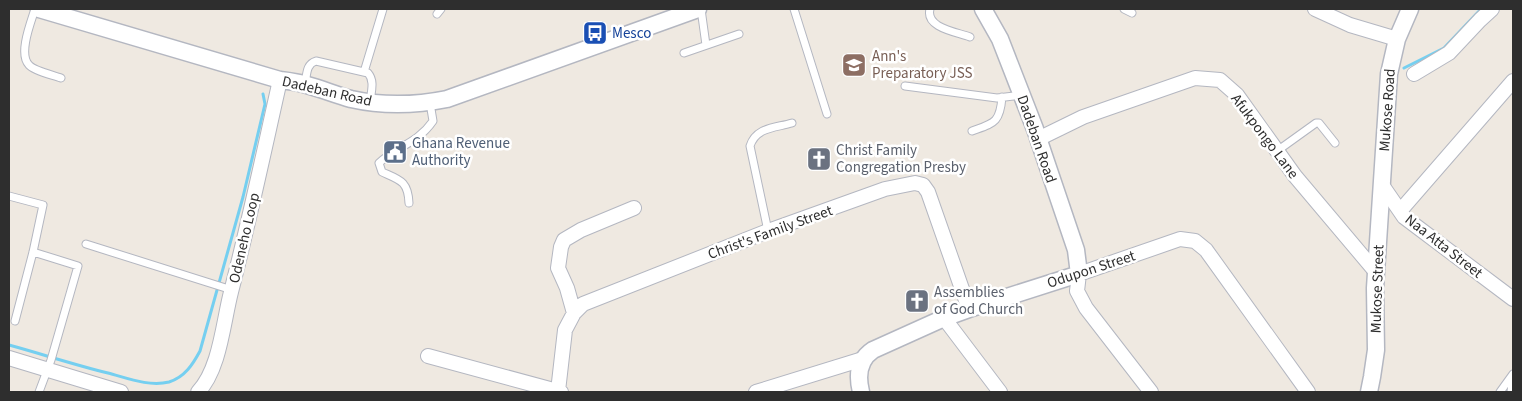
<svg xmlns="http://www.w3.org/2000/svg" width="1522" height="401" font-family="'Source Sans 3',sans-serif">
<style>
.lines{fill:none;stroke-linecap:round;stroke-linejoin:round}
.stream{stroke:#75cff0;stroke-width:3}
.service-casing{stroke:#b4b7c1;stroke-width:9}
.minor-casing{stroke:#b4b7c1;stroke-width:16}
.tertiary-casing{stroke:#b4b7c1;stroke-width:19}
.service{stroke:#fff;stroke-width:7}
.minor{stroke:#fff;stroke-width:14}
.tertiary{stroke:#fff;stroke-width:16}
.labels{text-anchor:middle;stroke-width:5;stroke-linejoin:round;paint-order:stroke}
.transit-label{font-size:15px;fill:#164399;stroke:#fff;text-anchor:start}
.education-label{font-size:15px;fill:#785e54;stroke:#fff;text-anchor:start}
.street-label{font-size:15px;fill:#2e2e2e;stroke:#fff}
.service-label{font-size:15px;fill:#4e5e75;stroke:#fff;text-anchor:start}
.worship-label{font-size:15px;fill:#5b616d;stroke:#fff;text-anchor:start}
</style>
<rect width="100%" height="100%" fill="#efe9e1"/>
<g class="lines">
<path class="stream" d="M1404 68 1444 48 1481 9
M9 345C42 354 75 365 108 373 127 378 149 387 169 382 185 377 193 364 200 351L243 197 265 104 263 94"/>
<defs>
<path id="service" d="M35 9C31 22 18 54 29 65 34 71 53 75 61 78
M701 9 706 45
M794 9 827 114
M930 9C925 28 957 32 970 37
M1124 9 1132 13
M437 14 441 9
M684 53 739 34
M364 72 383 9
M305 84C307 74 306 64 316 61L368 73C375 81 371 92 370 102
M905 86 997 98 1022 95
M972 131C994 123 1000 123 1002 97
M1277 151 1316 123H1319L1335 143
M9 196 43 205 33 252 15 321
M409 203C408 181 400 180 382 172L379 163C397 146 417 144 433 121L430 103
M768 231 750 146C756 127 775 128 792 123
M86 244 232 290
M33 252 78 266 51 360 39 392
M1500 392 1513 374
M1511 392 1513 376"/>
<path id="minor" d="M1315 9 1350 25 1397 39
M1414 74 1449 53 1480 20 1492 9
M1038 139 1083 117 1195 78 1220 80 1237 95 1295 176 1376 272
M1382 185 1404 217 1513 299
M1400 211 1513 81
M574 313 567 288 558 268 561 247 564 240 581 230 634 208
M944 318 1000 392
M428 356 561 392
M9 358 121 392
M558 391 565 330 574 313 583 304 768 231 885 189 915 183 923 185 928 192 969 309
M198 392C220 369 223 323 231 292 249 222 264 151 280 80
M756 392 863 359
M1151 392 1086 308 1077 291 1079 274 1180 239 1195 241 1206 250 1308 392"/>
<path id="tertiary" d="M39 9 280 80C289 81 298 82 307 85 322 89 336 95 351 99 382 106 417 105 447 99L698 9
M861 392C857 376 858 360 873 350L944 318 969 309 1079 274 1076 250 1035 129 1000 39 983 9
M1369 392 1372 377 1376 350 1375 288 1389 74 1397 39 1410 9"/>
</defs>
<use href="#service" class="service-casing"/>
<use href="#minor" class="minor-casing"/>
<use href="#tertiary" class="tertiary-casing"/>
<use href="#service" class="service"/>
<use href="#minor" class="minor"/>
<use href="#tertiary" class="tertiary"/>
</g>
<defs>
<symbol id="bus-square" viewBox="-11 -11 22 22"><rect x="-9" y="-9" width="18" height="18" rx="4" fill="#1a4fb4" stroke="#fff"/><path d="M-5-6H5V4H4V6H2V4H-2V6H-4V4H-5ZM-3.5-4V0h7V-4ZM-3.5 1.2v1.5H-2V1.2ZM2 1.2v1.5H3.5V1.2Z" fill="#fff"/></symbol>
<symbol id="school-square" viewBox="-11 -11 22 22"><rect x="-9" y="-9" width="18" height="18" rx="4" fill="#8d6e63" stroke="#fff"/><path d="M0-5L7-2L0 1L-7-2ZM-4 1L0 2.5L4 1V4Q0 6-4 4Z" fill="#fff"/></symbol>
<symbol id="civic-square" viewBox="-11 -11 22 22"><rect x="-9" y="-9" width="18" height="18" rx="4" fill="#5c6f8a" stroke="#fff"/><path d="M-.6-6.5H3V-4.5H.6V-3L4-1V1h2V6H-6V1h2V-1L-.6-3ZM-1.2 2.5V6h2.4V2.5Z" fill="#fff"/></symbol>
<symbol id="church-square" viewBox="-11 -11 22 22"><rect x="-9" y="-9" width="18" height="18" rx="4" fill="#6b7280" stroke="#fff"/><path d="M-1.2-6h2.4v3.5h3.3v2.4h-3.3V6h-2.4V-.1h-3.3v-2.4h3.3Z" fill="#fff"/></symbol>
</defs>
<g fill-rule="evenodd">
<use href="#bus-square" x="581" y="19" width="28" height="28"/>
<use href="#school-square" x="840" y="51" width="28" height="28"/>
<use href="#civic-square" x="381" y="138" width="28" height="28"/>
<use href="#church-square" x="805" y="145" width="28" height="28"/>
<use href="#church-square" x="903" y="287" width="28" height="28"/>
</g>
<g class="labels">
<g class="transit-label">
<text x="612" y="38">Mesco</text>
</g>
<g class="education-label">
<text x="872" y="61">Ann's<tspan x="872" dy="17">Preparatory JSS</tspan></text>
</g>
<g class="street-label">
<text transform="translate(327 91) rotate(13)" y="5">Dadeban Road</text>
<text transform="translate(1387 110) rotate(-86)" y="5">Mukose Road</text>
<text transform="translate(1265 136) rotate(53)" y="5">Afukpongo Lane</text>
<text transform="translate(1037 139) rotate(71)" y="5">Dadeban Road</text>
<text transform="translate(770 232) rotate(-20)" y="5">Christ's Family Street</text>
<text transform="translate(244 238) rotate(-77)" y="5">Odeneho Loop</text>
<text transform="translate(1444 246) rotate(38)" y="5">Naa Atta Street</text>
<text transform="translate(1091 269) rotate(-18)" y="5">Odupon Street</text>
<text transform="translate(1377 289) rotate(-88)" y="5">Mukose Street</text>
</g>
<g class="service-label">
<text x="412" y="148">Ghana Revenue<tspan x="412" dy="17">Authority</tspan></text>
</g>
<g class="worship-label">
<text x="836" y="155">Christ Family<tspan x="836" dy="17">Congregation Presby</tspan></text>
<text x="934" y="297">Assemblies<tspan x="934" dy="17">of God Church</tspan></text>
</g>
</g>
<rect width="1522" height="401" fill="none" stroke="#2e2e2e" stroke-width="20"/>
</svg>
